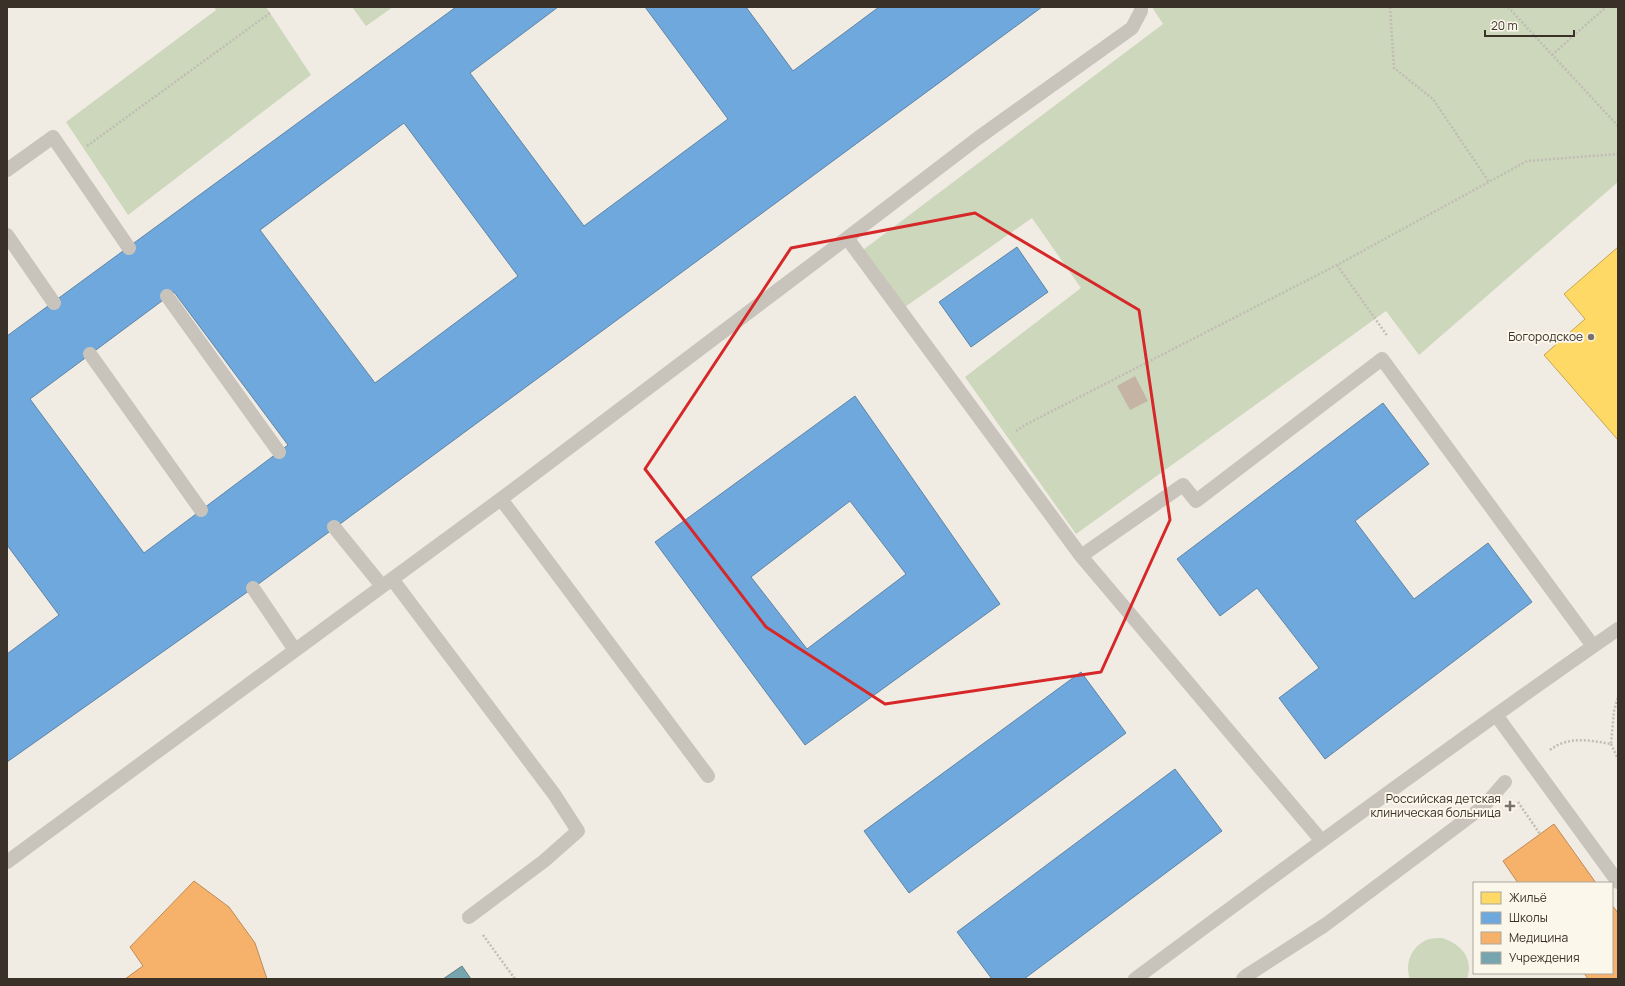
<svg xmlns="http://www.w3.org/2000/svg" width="1625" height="986" font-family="Manrope,sans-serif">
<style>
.green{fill:#cdd7bc}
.homes{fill:#ffd966;stroke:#c4a754}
.schools{fill:#6fa8dc;stroke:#5f84a6;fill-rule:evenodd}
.health{fill:#f6b26b;stroke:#be8b57}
.public{fill:#76a5af;stroke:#648287}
.building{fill:#c5b3a4}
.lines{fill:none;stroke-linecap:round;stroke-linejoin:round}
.path{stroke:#c1bcb4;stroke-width:2.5;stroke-dasharray:2 2;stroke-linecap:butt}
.lane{stroke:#c9c4bb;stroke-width:14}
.marked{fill:none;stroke:#d62828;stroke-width:3;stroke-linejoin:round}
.poi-dot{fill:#7a726a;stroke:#fbf7eb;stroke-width:1.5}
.labels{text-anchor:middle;stroke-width:4;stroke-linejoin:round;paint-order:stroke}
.poi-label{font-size:12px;fill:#3a3129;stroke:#fbf7eb;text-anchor:end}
</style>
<rect width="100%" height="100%" fill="#f0ece3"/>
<path class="green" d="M214 7H266L311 75 128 215 66 122 216 10Z
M352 7H393L366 26Z
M1152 7H1618V182L1419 355 1386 311 1076 534 965 377 1081 288 1032 218 905 307 863 250 1163 24Z
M1442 938C1461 944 1474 958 1467 979H1410C1404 963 1412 945 1429 939 1433 938 1438 938 1442 938Z"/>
<path class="homes" d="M1618 247V440L1544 355 1585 319 1564 294Z"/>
<path class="schools" d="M456 7H558L470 73 584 226 728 119 645 7H746L793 71 879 7H1042L253 588 7 762V654L59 615 7 545V336ZM404 123 518 276 375 383 260 230ZM174 292 288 445 144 553 30 399Z
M1017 247 1048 292 971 347 939 302Z
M855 396 1000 604 805 745 655 542ZM850 501 906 574 807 649 751 577Z
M1383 403 1429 464 1355 521 1414 599 1488 543 1532 602 1325 759 1279 698 1319 668 1257 588 1220 616 1177 559Z
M1081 672 1126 733 909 893 864 831Z
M1175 769 1222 831 1024 979H992L957 932Z"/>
<path class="health" d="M1554 824 1596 883H1518L1503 861Z
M194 881 229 907 255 943 267 979H125L143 966 130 947Z
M1612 905 1618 913V979H1588L1584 973H1612Z"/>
<path class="public" d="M462 966 471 979H443Z"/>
<path class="building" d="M1135 376 1148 401 1130 410 1117 386Z"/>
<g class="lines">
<path class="path" d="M1390 7 1394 68 1433 99 1489 182
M1508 7 1618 126
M1552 55 1606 7
M87 146 270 13
M1337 265 1386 334V337
M1016 431 1025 425 1337 265 1527 161 1618 154
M1611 744 1618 759
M1550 750C1568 736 1589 740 1611 744L1614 711 1618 697
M1518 802 1540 834
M483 935 515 979"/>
<path class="lane" d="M7 170 53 137 129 248
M7 235 54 303
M167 296 279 452
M90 354 201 510
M501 499 708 776
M334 527 382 586
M1081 556 847 238 978 138 1132 28 1141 11V7
M392 579 554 794 578 831 544 861 469 917
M253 588 295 650
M1496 715 1618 882
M1321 840 1081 556 1183 485 1196 501 1382 359 1593 646
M7 862 501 499 847 238
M1135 979C1295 860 1455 742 1618 629
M1243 979 1246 976 1325 925 1484 806 1505 782"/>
</g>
<path class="marked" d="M975 213 1139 310 1170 520 1101 672 885 704 766 627 645 469 791 248Z"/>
<g class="poi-dot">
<circle cx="1591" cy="337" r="4"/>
<path d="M1508 800h4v4h4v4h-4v4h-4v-4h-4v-4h4z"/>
</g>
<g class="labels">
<g class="poi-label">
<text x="1583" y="341">Богородское</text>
<text x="1501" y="803">Российская детская<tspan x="1501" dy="14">клиническая больница</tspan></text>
</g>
</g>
<rect width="1625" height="986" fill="none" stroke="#3a3129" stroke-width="16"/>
<rect x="1473" y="882" width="140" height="92" fill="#fbf7eb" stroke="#aea89d"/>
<rect x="1481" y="892" width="20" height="12" fill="#ffd966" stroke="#aea89d"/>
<text x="1509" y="902" font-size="12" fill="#3a3129">Жильё</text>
<rect x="1481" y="912" width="20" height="12" fill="#6fa8dc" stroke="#aea89d"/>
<text x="1509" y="922" font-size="12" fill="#3a3129">Школы</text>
<rect x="1481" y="932" width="20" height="12" fill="#f6b26b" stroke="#aea89d"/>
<text x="1509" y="942" font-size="12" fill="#3a3129">Медицина</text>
<rect x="1481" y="952" width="20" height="12" fill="#76a5af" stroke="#aea89d"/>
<text x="1509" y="962" font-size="12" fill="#3a3129">Учреждения</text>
<path d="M1485 30v6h89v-6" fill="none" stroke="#3a3129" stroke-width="2"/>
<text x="1491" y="30" font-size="12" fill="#3a3129" stroke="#fbf7eb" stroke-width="3" paint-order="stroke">20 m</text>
</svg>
